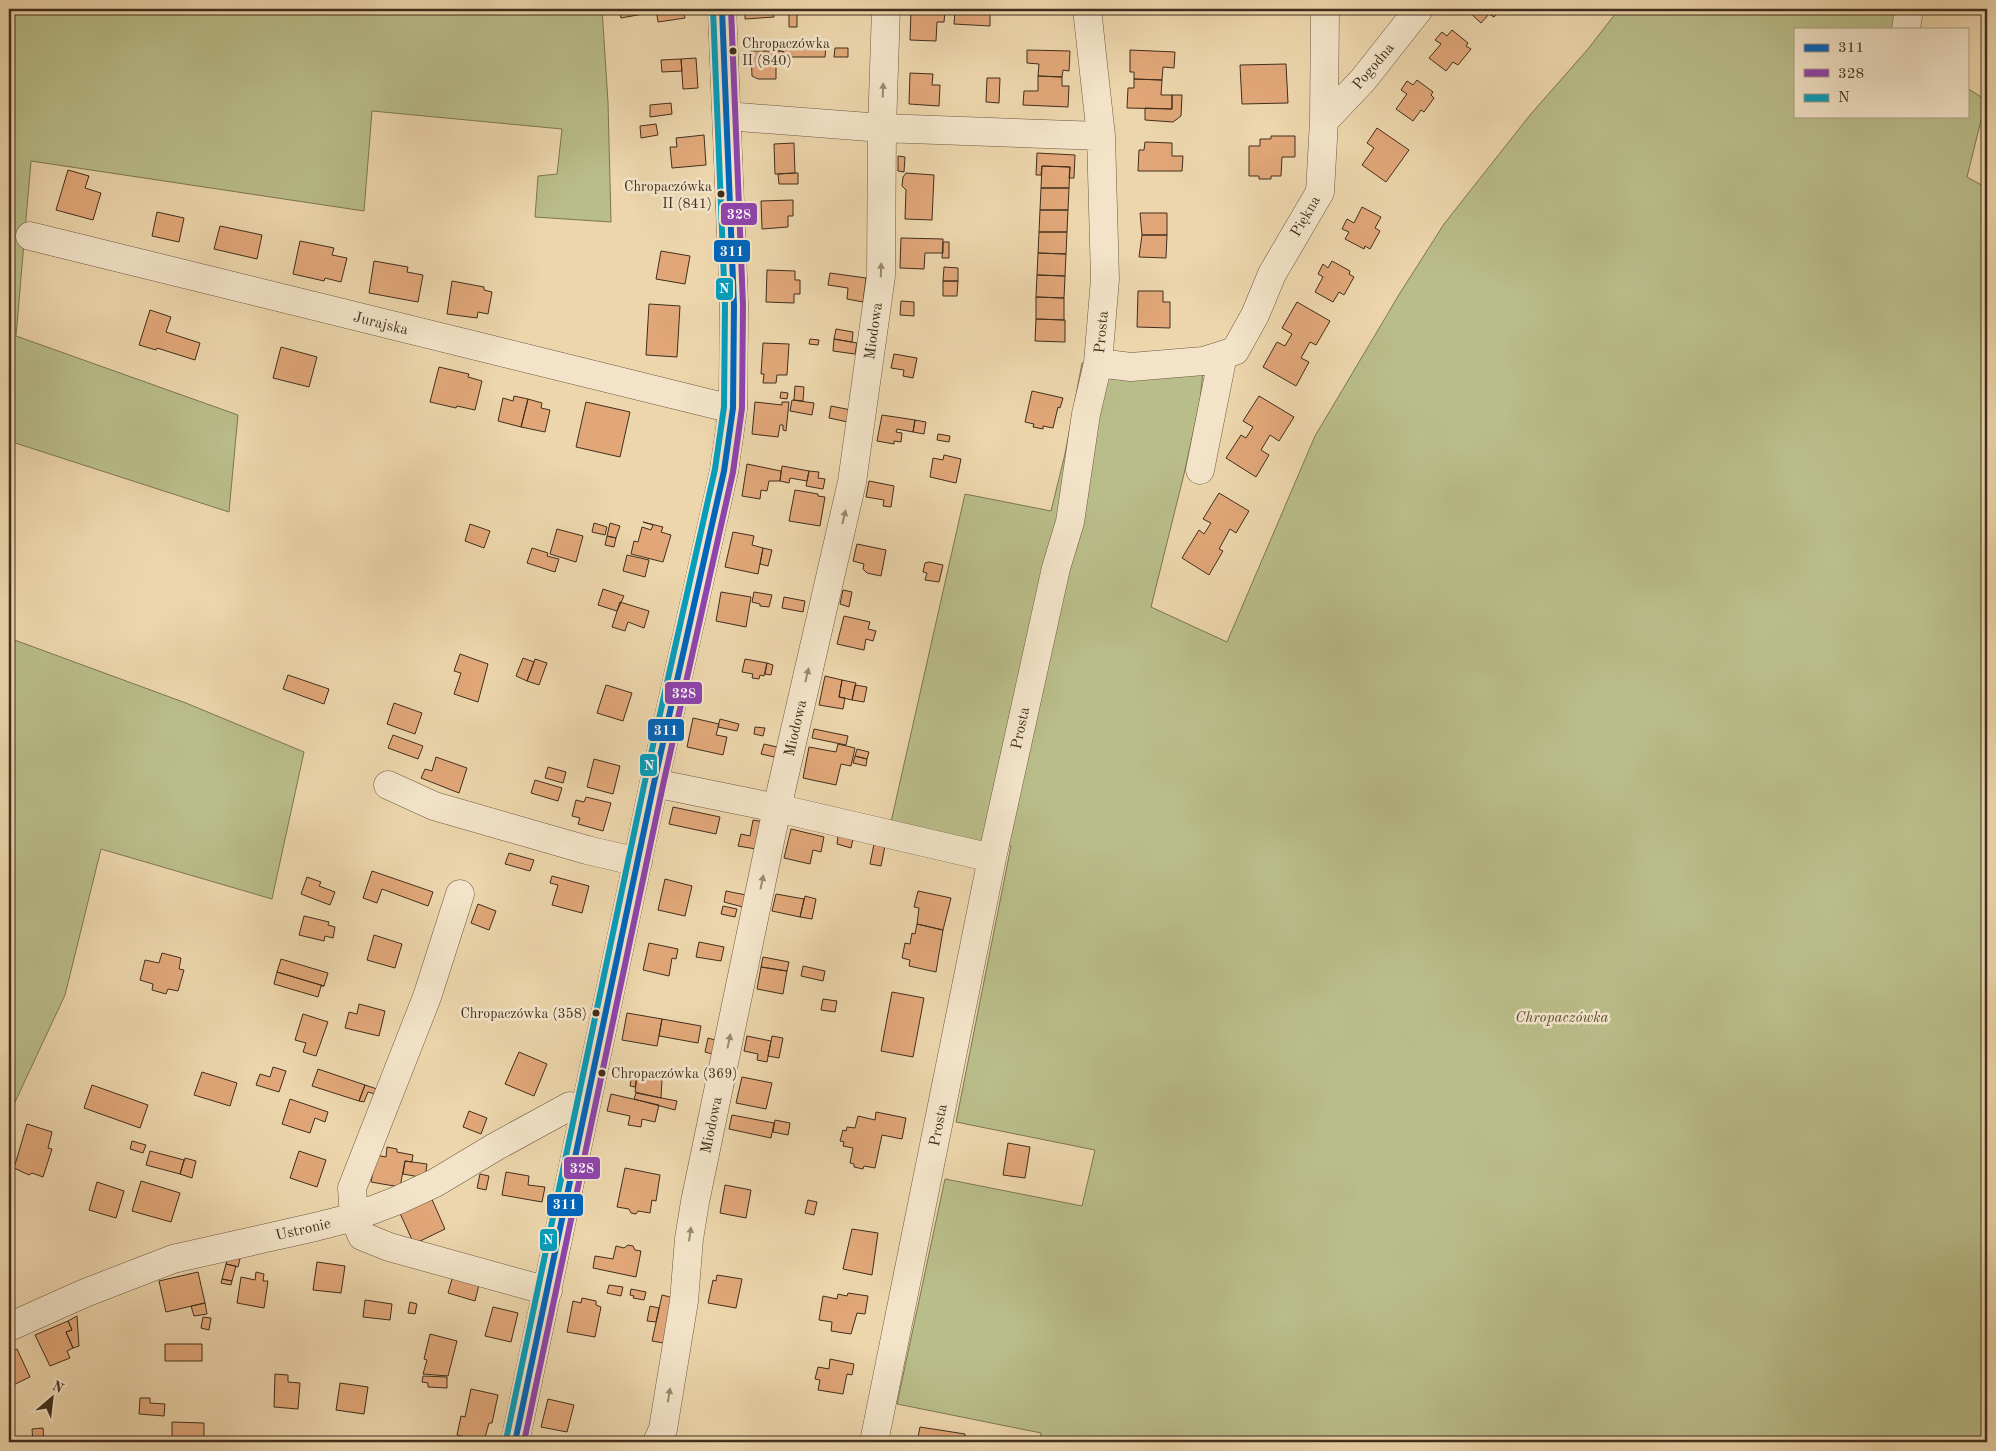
<svg xmlns="http://www.w3.org/2000/svg" width="1996" height="1451" font-family="'Old Standard TT',serif">
<style>
.green{fill:#b9bd89;stroke:#7d7652}
.building{fill:#e1a779;stroke:#412e1c}
.lines{fill:none;stroke-linecap:round;stroke-linejoin:round}
.minor-casing{stroke:#6c5840;stroke-width:29}
.minor{stroke:#f3e4c9;stroke-width:28}
.bus-1-casing{stroke:#f3e4c9;stroke-width:10}
.bus-2-casing{stroke:#f3e4c9;stroke-width:10}
.bus-3-casing{stroke:#f3e4c9;stroke-width:10}
.bus-1{stroke:#0065bd;stroke-width:6}
.bus-2{stroke:#8e44ad;stroke-width:6}
.bus-3{stroke:#069dbc;stroke-width:6}
.oneway{fill:#9a8972}
.bus-dot{fill:#412e1c;stroke:#f3e4c9;stroke-width:2}
.labels{text-anchor:middle;stroke-width:5;stroke-linejoin:round;paint-order:stroke}
.bus-label{font-size:14px;fill:#412e1c;stroke:#f3e4c9;text-anchor:start}
.street-label{font-size:15px;fill:#412e1c;stroke:#f3e4c9}
.park-label{font-size:15px;font-style:italic;fill:#594b32;stroke:#f3e4c9}
.line-badge{stroke:#f3e4c9;stroke-width:2}
.badge-label{font-size:14px;text-anchor:middle;font-weight:bold;fill:#fff}
</style>
<rect width="100%" height="100%" fill="#edd6ac"/>
<filter id="stains"><feTurbulence type="fractalNoise" baseFrequency=".004" numOctaves="4"/><feColorMatrix values="0 0 0 0 .2 0 0 0 0 .09 0 0 0 0 .02 0 0 0 .5 -.17"/></filter>
<radialGradient id="worn" r=".72"><stop offset=".6" stop-color="#630" stop-opacity="0"/><stop offset="1" stop-color="#630" stop-opacity=".3"/></radialGradient>
<path class="green" d="M9 9H602L608 102 611 222 535 217 538 176 557 174 562 129 372 111 364 211 31 161 16 336 238 415 229 512 9 441Z
M1619 9H1922L1920 29H1795V116H1967V88L1986 100 1967 177 1987 188V1442H1040L1041 1433 897 1404 945 1179 1082 1206 1095 1150 956 1122 1011 846 979 842 891 822 965 494 1051 511 1065 454 1082 363 1147 359 1205 352 1200 401 1184 474 1151 607 1227 642 1315 436 1400 293 1444 224 1530 115 1588 49Z
M9 638 186 703 304 752 272 899 101 849 65 995 9 1115Z"/>
<path class="building" d="M619 9H642L643 14 621 18Z
M656 9H683L685 18 658 22Z
M745 9H773L774 17 745 19Z
M1012 9H1057L1056 11Z
M1114 9H1159V14L1114 12Z
M1466 9H1501L1494 17 1489 14 1481 23Z
M911 11 945 12 944 22H937L936 41 910 40Z
M955 11 990 13V26L954 24Z
M789 13H797V27H789Z
M1452 30 1468 43 1466 46 1471 49 1458 65 1453 62 1446 71 1429 58 1441 44 1435 40 1442 32 1447 36Z
M1987 42V56L1981 53Z
M779 44 826 45 825 57H783V51H779Z
M835 48H848V57H834Z
M1027 50 1070 51 1069 71 1063 70 1062 77 1038 76 1039 64 1027 63Z
M1130 50 1175 52 1174 68 1163 67 1162 80 1134 79V72H1130Z
M751 51H783L782 65H776V79H758L752 76Z
M696 58 698 88 683 89 681 59Z
M681 59 682 71 662 72 661 60Z
M1286 64 1288 103 1242 104 1240 65Z
M910 73 933 74 932 85H940L939 106 909 104Z
M1038 76 1062 77V86H1069L1068 107 1023 105 1024 91H1038Z
M987 78H1000L999 103 986 102Z
M1134 79 1162 80 1161 95H1172V109L1127 108 1128 88H1134Z
M1417 80 1433 92 1431 95 1434 98 1424 112 1421 110 1413 121 1396 109 1407 94 1401 90 1407 81 1413 85Z
M1172 95H1182L1181 116 1173 122 1145 120V108L1172 109Z
M671 103 672 114 650 117V105Z
M656 124 658 135 641 138 640 126Z
M1377 128 1409 150 1386 182 1362 165 1374 148 1367 143Z
M704 135 706 165 672 168 670 147H677L676 138Z
M1271 136H1295V157H1282L1281 176H1271V179H1259V176H1249V146H1260V139H1271Z
M1145 142 1172 143V156H1183L1182 171H1138L1139 150H1144Z
M794 143 795 173 775 174 774 144Z
M1037 153 1075 155 1074 178H1069L1070 167 1042 166 1041 175H1036Z
M898 156 905 157 904 172 898 171Z
M1042 166 1070 167 1069 188H1041Z
M68 170 89 176 85 188 101 193 93 220 56 210Z
M795 173H798V184H779L778 174Z
M906 173 934 175 932 220 905 219 906 190 902 186 903 177Z
M1041 188H1069L1068 210H1040Z
M793 200V216H788V227L762 229 761 201Z
M1362 207 1381 217 1375 228 1380 231 1370 249 1365 246 1364 249 1345 239 1349 232 1342 229 1347 219 1354 223Z
M1040 210H1068L1067 232H1039Z
M157 212 184 218 179 242 152 236Z
M1140 213H1167V235H1142Z
M220 226 262 235 257 259 214 249Z
M1039 232H1067L1066 254 1038 253Z
M1142 235H1167L1166 258 1139 257Z
M901 238 943 239V253H925L924 269 900 268Z
M300 241 334 248 332 255 347 258 341 282 325 278 324 281 293 274Z
M943 242H949V258H942Z
M661 251 690 256 685 284 656 279Z
M1038 253 1066 254 1065 276 1037 275Z
M374 261 408 267 407 272 423 275 418 302 369 293Z
M1332 261 1350 271 1349 274 1354 277 1344 295 1339 292 1333 302 1315 292 1323 277 1318 274 1323 264 1328 268Z
M944 267 958 268V281H943Z
M767 270 795 271V280H800V294H794V303L766 302Z
M830 273 866 278 863 302 847 299 848 288 828 285Z
M1037 275 1065 276 1064 298 1036 297Z
M452 281 484 287V290L492 292 488 314 478 312 477 318 447 314Z
M943 281H958L957 296H943Z
M1138 291H1163V302H1170V328L1137 327Z
M1036 297 1064 298V320L1036 319Z
M901 301 914 302V316L900 315Z
M1297 302 1330 321 1316 345 1310 342 1301 358 1309 362 1296 386 1263 367 1277 342 1285 346 1292 334 1282 328Z
M649 304 680 306 677 357 646 355Z
M150 310 171 317 166 332 200 343 195 360 157 348 156 350 139 345Z
M1036 319 1065 320V342L1035 341Z
M836 329 853 332 852 342 834 339Z
M810 339 819 340 818 345 809 344Z
M834 339 857 343 855 354 833 351Z
M763 343 789 344 787 375H777L776 383H763L764 374H761Z
M281 347 317 357 309 387 273 378Z
M894 354 917 358 913 378 903 376 904 370 891 368Z
M439 367 469 374 468 377 482 381 475 410 457 406 456 408 430 402Z
M795 386 804 387 803 401 794 400Z
M1032 391 1063 398 1060 408 1058 407 1053 428 1043 426V429L1033 427 1034 424 1025 422Z
M781 392 788 393 787 399 780 398Z
M514 396 528 399 521 427 498 421 503 398 513 401Z
M1259 396 1294 417 1279 441 1270 435 1261 450 1269 455 1256 477 1226 458 1241 435 1246 438 1253 427 1243 421Z
M528 399 542 403 541 408 550 410 545 432 521 427Z
M792 400 814 403 812 415 790 411Z
M586 402 630 412 620 457 576 447Z
M755 402 782 405V402H789L786 431 783 430V425H780L778 437 752 434Z
M831 406 851 410 848 422 829 418Z
M882 415 915 420 913 432 897 429 896 432 902 433 901 442 894 441V444L877 441Z
M915 420 926 422 924 434 913 432Z
M938 434 950 436 949 442 937 440Z
M944 455 961 459 956 483 930 477 933 458 943 460Z
M747 464 781 471 780 481H769L767 491 761 490 760 499 742 496Z
M782 466 809 471 807 481 790 478 789 483 780 481Z
M809 471 819 472 818 478 825 479 823 489 806 486Z
M869 481 894 486 891 507 883 506 884 500 866 497Z
M795 490 818 494V496L825 497 820 526 789 521Z
M1219 493 1249 511 1236 533 1230 529 1219 549 1223 551 1209 575 1182 558 1199 530 1204 534 1211 523 1203 519Z
M643 522 663 527 661 532 671 535 663 562 631 554 634 541 638 542 642 527 651 530 653 525Z
M594 523 607 527 605 535 592 532Z
M610 523 620 526 616 538 607 536Z
M470 524 490 531 484 548 465 541Z
M557 529 583 536 576 562 550 554Z
M733 532 754 536 752 545 763 548 758 574 725 567Z
M607 536 616 538 614 547 605 545Z
M857 544 886 550 881 576 867 573 863 569 864 564 853 561Z
M532 548 548 553 547 556 559 559 555 572 527 563Z
M763 548 772 550 768 566 760 564Z
M627 555 649 560 645 577 623 571Z
M929 562 943 565 939 582 925 580 927 573 923 572 925 563Z
M603 589 624 596 617 611 598 605Z
M843 590 852 592 849 607 840 604Z
M721 592 751 597 746 627 716 621Z
M754 592 772 595 769 607 760 606V604L752 602Z
M784 597 805 601 803 612 782 608Z
M620 602 649 611 644 628 628 622 625 631 612 627Z
M844 616 870 622 868 629 876 631 873 641 866 639 864 650 837 644Z
M460 654 488 664 478 702 454 694 461 673 454 671Z
M523 658 534 662 527 681 516 676Z
M535 659 547 663 539 685 527 681Z
M745 659 767 663 764 676 760 675 759 679 752 678 753 674 742 672Z
M767 663 773 665 771 675 765 674Z
M288 675 329 689 324 704 283 689Z
M825 676 842 680 839 697 845 698 843 709 819 705Z
M842 680 856 683 852 700 839 697Z
M606 685 632 693 623 721 597 713Z
M855 685 867 687 864 702 852 700Z
M394 703 422 713 415 734 387 724Z
M693 718 719 724 716 735 727 737 723 755 687 747Z
M720 719 739 724 737 731 718 727Z
M755 727 765 728 763 736 754 734Z
M814 729 848 736 846 745 812 738Z
M393 735 423 746 418 759 388 748Z
M764 744 781 748 779 758 761 754Z
M838 744 855 748 851 766 841 764 836 785 803 778 809 747 836 752Z
M857 749 869 752 867 759 855 756Z
M855 756 867 759 866 766 853 763Z
M436 757 467 768 459 793 421 778 425 769 432 771Z
M594 759 620 766 613 794 587 787Z
M548 767 566 772 563 783 545 778Z
M535 780 562 788 558 801 531 793Z
M586 797 611 803 603 831 578 824 580 818 572 816 576 800 584 802Z
M673 807 720 817 716 834 669 824Z
M753 820 764 822 756 849 738 846 741 834 750 836Z
M791 829 824 837 821 852 813 850 810 864 784 858Z
M838 836 853 839 851 848 837 844Z
M874 844 885 846 881 866 870 864Z
M509 853 534 860 530 871 505 864Z
M372 871 433 892 428 906 382 889 377 903 363 898Z
M552 876 589 886 582 913 552 905 558 885 550 883Z
M307 877 321 882 319 886 335 892 330 905 301 894Z
M665 879 692 886 685 916 658 910Z
M726 891 746 895 743 907 724 902Z
M918 891 951 898 943 930 917 924 919 908 914 907Z
M776 894 804 899 800 917 772 911Z
M805 896 816 899 812 919 800 917Z
M478 904 496 911 489 930 471 923Z
M723 906 737 909 735 917 721 914Z
M304 916 329 922 328 925 335 927 333 938 325 936 324 941 299 935Z
M917 924 943 930 936 972 909 966 910 960 902 958 905 943 910 944 912 933 915 934Z
M374 935 402 944 395 968 367 960Z
M699 942 724 947 721 961 696 957Z
M649 943 678 949 676 959 672 958 669 976 643 970Z
M162 953 181 958 179 969 184 970 178 991 168 989 166 994 152 990 153 984 140 980 145 960 159 963Z
M763 957 789 962 787 971 761 967Z
M281 959 328 973 324 986 277 972Z
M803 966 825 971 823 981 801 976Z
M761 967 787 971 783 994 757 989Z
M277 972 324 986H321L318 997 274 984Z
M892 992 924 998 913 1057 881 1051Z
M823 999 837 1001 835 1012 821 1010Z
M359 1004 385 1011 379 1036 345 1028 349 1012 357 1014Z
M627 1013 662 1019 657 1046 622 1040Z
M303 1014 328 1022 316 1056 303 1052 306 1043 295 1040Z
M662 1019 701 1026 698 1043 659 1036Z
M747 1036 771 1041 767 1062 757 1060 758 1054 744 1051Z
M772 1036 783 1038 779 1058 768 1056Z
M708 1038 715 1040 712 1054 705 1052Z
M519 1052 547 1064 534 1096 505 1084Z
M273 1067 286 1071 279 1092 256 1085 260 1074 270 1077Z
M318 1069 365 1085 359 1101 312 1086Z
M202 1072 237 1083 230 1106 194 1095Z
M632 1075 637 1076 635 1087 630 1086Z
M637 1076 662 1080 661 1098 635 1092Z
M742 1077 772 1083 766 1109 736 1103Z
M92 1085 148 1105 140 1128 84 1108Z
M365 1085 377 1089 375 1094 368 1092 364 1102 359 1101Z
M636 1093 677 1101 675 1110 634 1099Z
M611 1094 659 1105 655 1122 642 1119 641 1127 628 1125 630 1116 607 1111Z
M290 1099 328 1112 325 1122 315 1118 310 1133 282 1124Z
M469 1111 487 1118 481 1134 463 1127Z
M876 1112 906 1118 902 1139 882 1135 875 1168 864 1166 863 1169 854 1167V1164L850 1163 853 1148 843 1146 844 1142 840 1141 843 1130 846 1131 847 1127 855 1128 858 1116 875 1120Z
M732 1115 774 1123 771 1138 729 1129Z
M775 1120 790 1123 788 1135 773 1132Z
M27 1124 52 1132 48 1148 52 1149 43 1177 32 1173 29 1175 14 1168Z
M132 1141 146 1145 143 1153 130 1149Z
M1008 1143 1030 1147 1025 1178 1003 1175Z
M387 1147 397 1149V1152L413 1155 412 1162 405 1161 400 1187 371 1182 376 1155 386 1157Z
M150 1151 184 1160 180 1174 146 1165Z
M299 1151 326 1160 317 1187 290 1178Z
M185 1158 196 1161 192 1178 180 1174Z
M405 1161 427 1164 425 1178 403 1174Z
M625 1168 660 1175 656 1201 652 1200 650 1213 638 1211 636 1214 631 1213 629 1209 617 1207Z
M506 1172 529 1176 528 1185 545 1187 542 1202 502 1195Z
M480 1174 489 1176 486 1190 477 1188Z
M141 1181 180 1193 171 1222 132 1211Z
M97 1182 124 1191 116 1218 89 1210Z
M725 1185 751 1190 746 1218 720 1213Z
M430 1195 445 1229 414 1244 398 1209Z
M808 1200 817 1202 814 1215 805 1213Z
M852 1229 878 1233 872 1275 843 1269Z
M628 1245 633 1246 635 1250 641 1251 636 1277 593 1268 595 1256 613 1259 616 1246 624 1248Z
M228 1257 240 1259 238 1267 226 1264Z
M317 1262 345 1266 341 1293 313 1290Z
M226 1264 236 1266 232 1281 222 1279Z
M198 1272 205 1303 166 1312 159 1281Z
M256 1272 264 1274 263 1281H268L264 1308 237 1303 241 1277 255 1280Z
M717 1275 742 1279 736 1308 708 1303 713 1280 716 1281Z
M481 1277 475 1301 448 1293 452 1279Z
M222 1279 232 1281 231 1285 221 1283Z
M609 1285 623 1287 621 1296 607 1293Z
M631 1289 646 1292 644 1300 633 1298 634 1296 630 1295Z
M848 1293 868 1296 865 1314 857 1313 851 1334 831 1331 832 1322 819 1320 823 1296 837 1299 838 1294 847 1296Z
M662 1295 678 1299 669 1344 652 1341Z
M582 1298 596 1301V1305L601 1307 595 1337 567 1332 573 1301 581 1303Z
M365 1300 392 1304 390 1320 363 1317Z
M410 1302 417 1304 415 1314 408 1313Z
M205 1303 207 1314 194 1316 191 1306Z
M650 1306 659 1308 656 1322 647 1321Z
M493 1307 518 1313 511 1342 485 1336Z
M77 1316 79 1346 73 1348 66 1332 72 1330 68 1321Z
M203 1317 211 1318 209 1330 201 1328Z
M68 1321 72 1330 66 1332 73 1348 67 1351 70 1358 50 1366 35 1335Z
M430 1334 457 1341 448 1376 423 1374 427 1360 424 1359Z
M165 1344H202V1361H165Z
M17 1349 30 1377 9 1387V1353Z
M830 1359 854 1364 852 1375 847 1374 843 1394 818 1390 820 1380 815 1379 818 1367 829 1369Z
M275 1374 288 1375V1382L300 1383 298 1409 274 1407Z
M423 1376 447 1377V1388L428 1387V1383L422 1382Z
M340 1383 368 1387 364 1414 336 1410Z
M471 1389 498 1395 492 1423H489L484 1441 457 1435 461 1416 465 1417Z
M140 1398H150V1403L165 1404 164 1416 139 1414Z
M548 1399 574 1405 567 1432 541 1427Z
M172 1422 204 1423V1442H172Z
M920 1427 965 1434 964 1442H917Z
M43 1428 44 1442H33L32 1429Z
M706 1437 723 1440V1442H705Z"/>
<g class="lines">
<defs>
<path id="minor" d="M1906 29 1909 9
M727 118 739 117 882 128 1101 136
M1324 121 1363 80 1419 9
M30 236 716 405 733 408
M1098 363 1131 367 1203 361 1235 351 1255 315 1272 274 1320 192 1324 121 1325 9
M1200 470 1223 355
M654 783 777 808 992 858
M388 785 434 806 587 850 638 862
M460 894 427 997 352 1188 354 1217 362 1236 389 1247 548 1291
M9 1327 85 1293 173 1259 315 1227 354 1217 396 1201 435 1183 495 1147 570 1106 585 1110
M515 1442 654 783 724 471 733 408 734 305 722 9
M657 1442 663 1429 684 1301 689 1239 695 1202 777 808 852 482 881 276 882 128 886 9
M874 1442 992 858 1056 568 1070 522 1086 414 1098 363 1105 279 1101 136 1087 9"/>
</defs>
<use href="#minor" class="minor-casing"/>
<use href="#minor" class="minor"/>
<defs>
<path id="bus-1" d="M515 1442 654 783 724 471 733 408 734 305 722 9"/>
<path id="bus-2" d="M524 1442 663 785 733 472 742 408 743 305 731 9"/>
<path id="bus-3" d="M506 1440 645 781 715 469 724 407 725 305 713 9"/>
</defs>
<use href="#bus-1" class="bus-1-casing"/>
<use href="#bus-2" class="bus-2-casing"/>
<use href="#bus-3" class="bus-3-casing"/>
<use href="#bus-1" class="bus-1"/>
<use href="#bus-2" class="bus-2"/>
<use href="#bus-3" class="bus-3"/>
</g>
<defs><path id="oneway-solid" d="M-6-.8H1V-3.2L6.5 0L1 3.2V.8H-6Z" transform="scale(1.25)"/></defs>
<g class="oneway">
<use href="#oneway-solid" transform="translate(883 90) rotate(-88)"/>
<use href="#oneway-solid" transform="translate(881 270) rotate(-88)"/>
<use href="#oneway-solid" transform="translate(844 517) rotate(-77)"/>
<use href="#oneway-solid" transform="translate(807 675) rotate(-77)"/>
<use href="#oneway-solid" transform="translate(762 882) rotate(-78)"/>
<use href="#oneway-solid" transform="translate(729 1041) rotate(-78)"/>
<use href="#oneway-solid" transform="translate(690 1234) rotate(-82)"/>
<use href="#oneway-solid" transform="translate(669 1395) rotate(-81)"/>
</g>
<g class="bus-dot">
<circle cx="733" cy="51" r="4.5"/>
<circle cx="721" cy="194" r="4.5"/>
<circle cx="596" cy="1013" r="4.5"/>
<circle cx="602" cy="1073" r="4.5"/>
</g>
<g class="labels">
<g class="bus-label">
<text x="742" y="48">Chropaczówka<tspan x="742" dy="17">II (840)</tspan></text>
<text x="712" y="191" text-anchor="end">Chropaczówka<tspan x="712" dy="17">II (841)</tspan></text>
<text x="587" y="1018" text-anchor="end">Chropaczówka (358)</text>
<text x="611" y="1078">Chropaczówka (369)</text>
</g>
<g class="street-label">
<text transform="translate(1373 66) rotate(-50)" y="5">Pogodna</text>
<text transform="translate(1305 216) rotate(-60)" y="5">Piękna</text>
<text transform="translate(381 323) rotate(14)" y="5">Jurajska</text>
<text transform="translate(873 331) rotate(-82)" y="5">Miodowa</text>
<text transform="translate(1101 332) rotate(-85)" y="5">Prosta</text>
<text transform="translate(795 728) rotate(-77)" y="5">Miodowa</text>
<text transform="translate(1020 728) rotate(-78)" y="5">Prosta</text>
<text transform="translate(711 1125) rotate(-78)" y="5">Miodowa</text>
<text transform="translate(938 1125) rotate(-79)" y="5">Prosta</text>
<text transform="translate(303 1229) rotate(-13)" y="5">Ustronie</text>
</g>
<g class="park-label">
<text x="1562" y="1022">Chropaczówka</text>
</g>
</g>
<g class="line-badge">
<rect x="720" y="202" width="38" height="24" rx="5" fill="#8e44ad"/>
<rect x="713" y="239" width="38" height="24" rx="5" fill="#0065bd"/>
<rect x="715" y="277" width="19" height="24" rx="5" fill="#069dbc"/>
<rect x="664" y="681" width="39" height="24" rx="5" fill="#8e44ad"/>
<rect x="647" y="718" width="38" height="24" rx="5" fill="#0065bd"/>
<rect x="639" y="753" width="19" height="24" rx="5" fill="#069dbc"/>
<rect x="563" y="1156" width="38" height="24" rx="5" fill="#8e44ad"/>
<rect x="546" y="1193" width="38" height="24" rx="5" fill="#0065bd"/>
<rect x="539" y="1228" width="19" height="24" rx="5" fill="#069dbc"/>
</g>
<g class="badge-label">
<text x="739" y="219">328</text>
<text x="732" y="256">311</text>
<text x="724" y="293">N</text>
<text x="684" y="698">328</text>
<text x="666" y="735">311</text>
<text x="649" y="770">N</text>
<text x="582" y="1173">328</text>
<text x="565" y="1209">311</text>
<text x="548" y="1244">N</text>
</g>
<rect width="1996" height="1451" fill="none" stroke="#edd6ac" stroke-width="30"/>
<rect x="10" y="10" width="1976" height="1431" fill="none" stroke="#412e1c" stroke-width="2.5"/>
<rect x="15" y="15" width="1966" height="1421" fill="none" stroke="#412e1c"/>
<rect x="1794" y="28" width="175" height="90" fill="#f3e4c9" stroke="#ac9b84"/>
<rect x="1804" y="44" width="25" height="8" fill="#0065bd" stroke="#ac9b84"/>
<text x="1838" y="52" font-size="15" fill="#412e1c">311</text>
<rect x="1804" y="69" width="25" height="8" fill="#8e44ad" stroke="#ac9b84"/>
<text x="1838" y="78" font-size="15" fill="#412e1c">328</text>
<rect x="1804" y="94" width="25" height="8" fill="#069dbc" stroke="#ac9b84"/>
<text x="1838" y="102" font-size="15" fill="#412e1c">N</text>
<g transform="translate(52 1398) rotate(28)" stroke="#f3e4c9" stroke-width="4" paint-order="stroke">
<path d="M0-4L9 19L0 12L-9 19Z" fill="#412e1c"/>
<text y="-8" font-size="14" font-weight="bold" text-anchor="middle" fill="#412e1c">N</text>
</g>
<rect width="100%" height="100%" filter="url(#stains)"/>
<rect width="100%" height="100%" fill="url(#worn)"/>
</svg>
